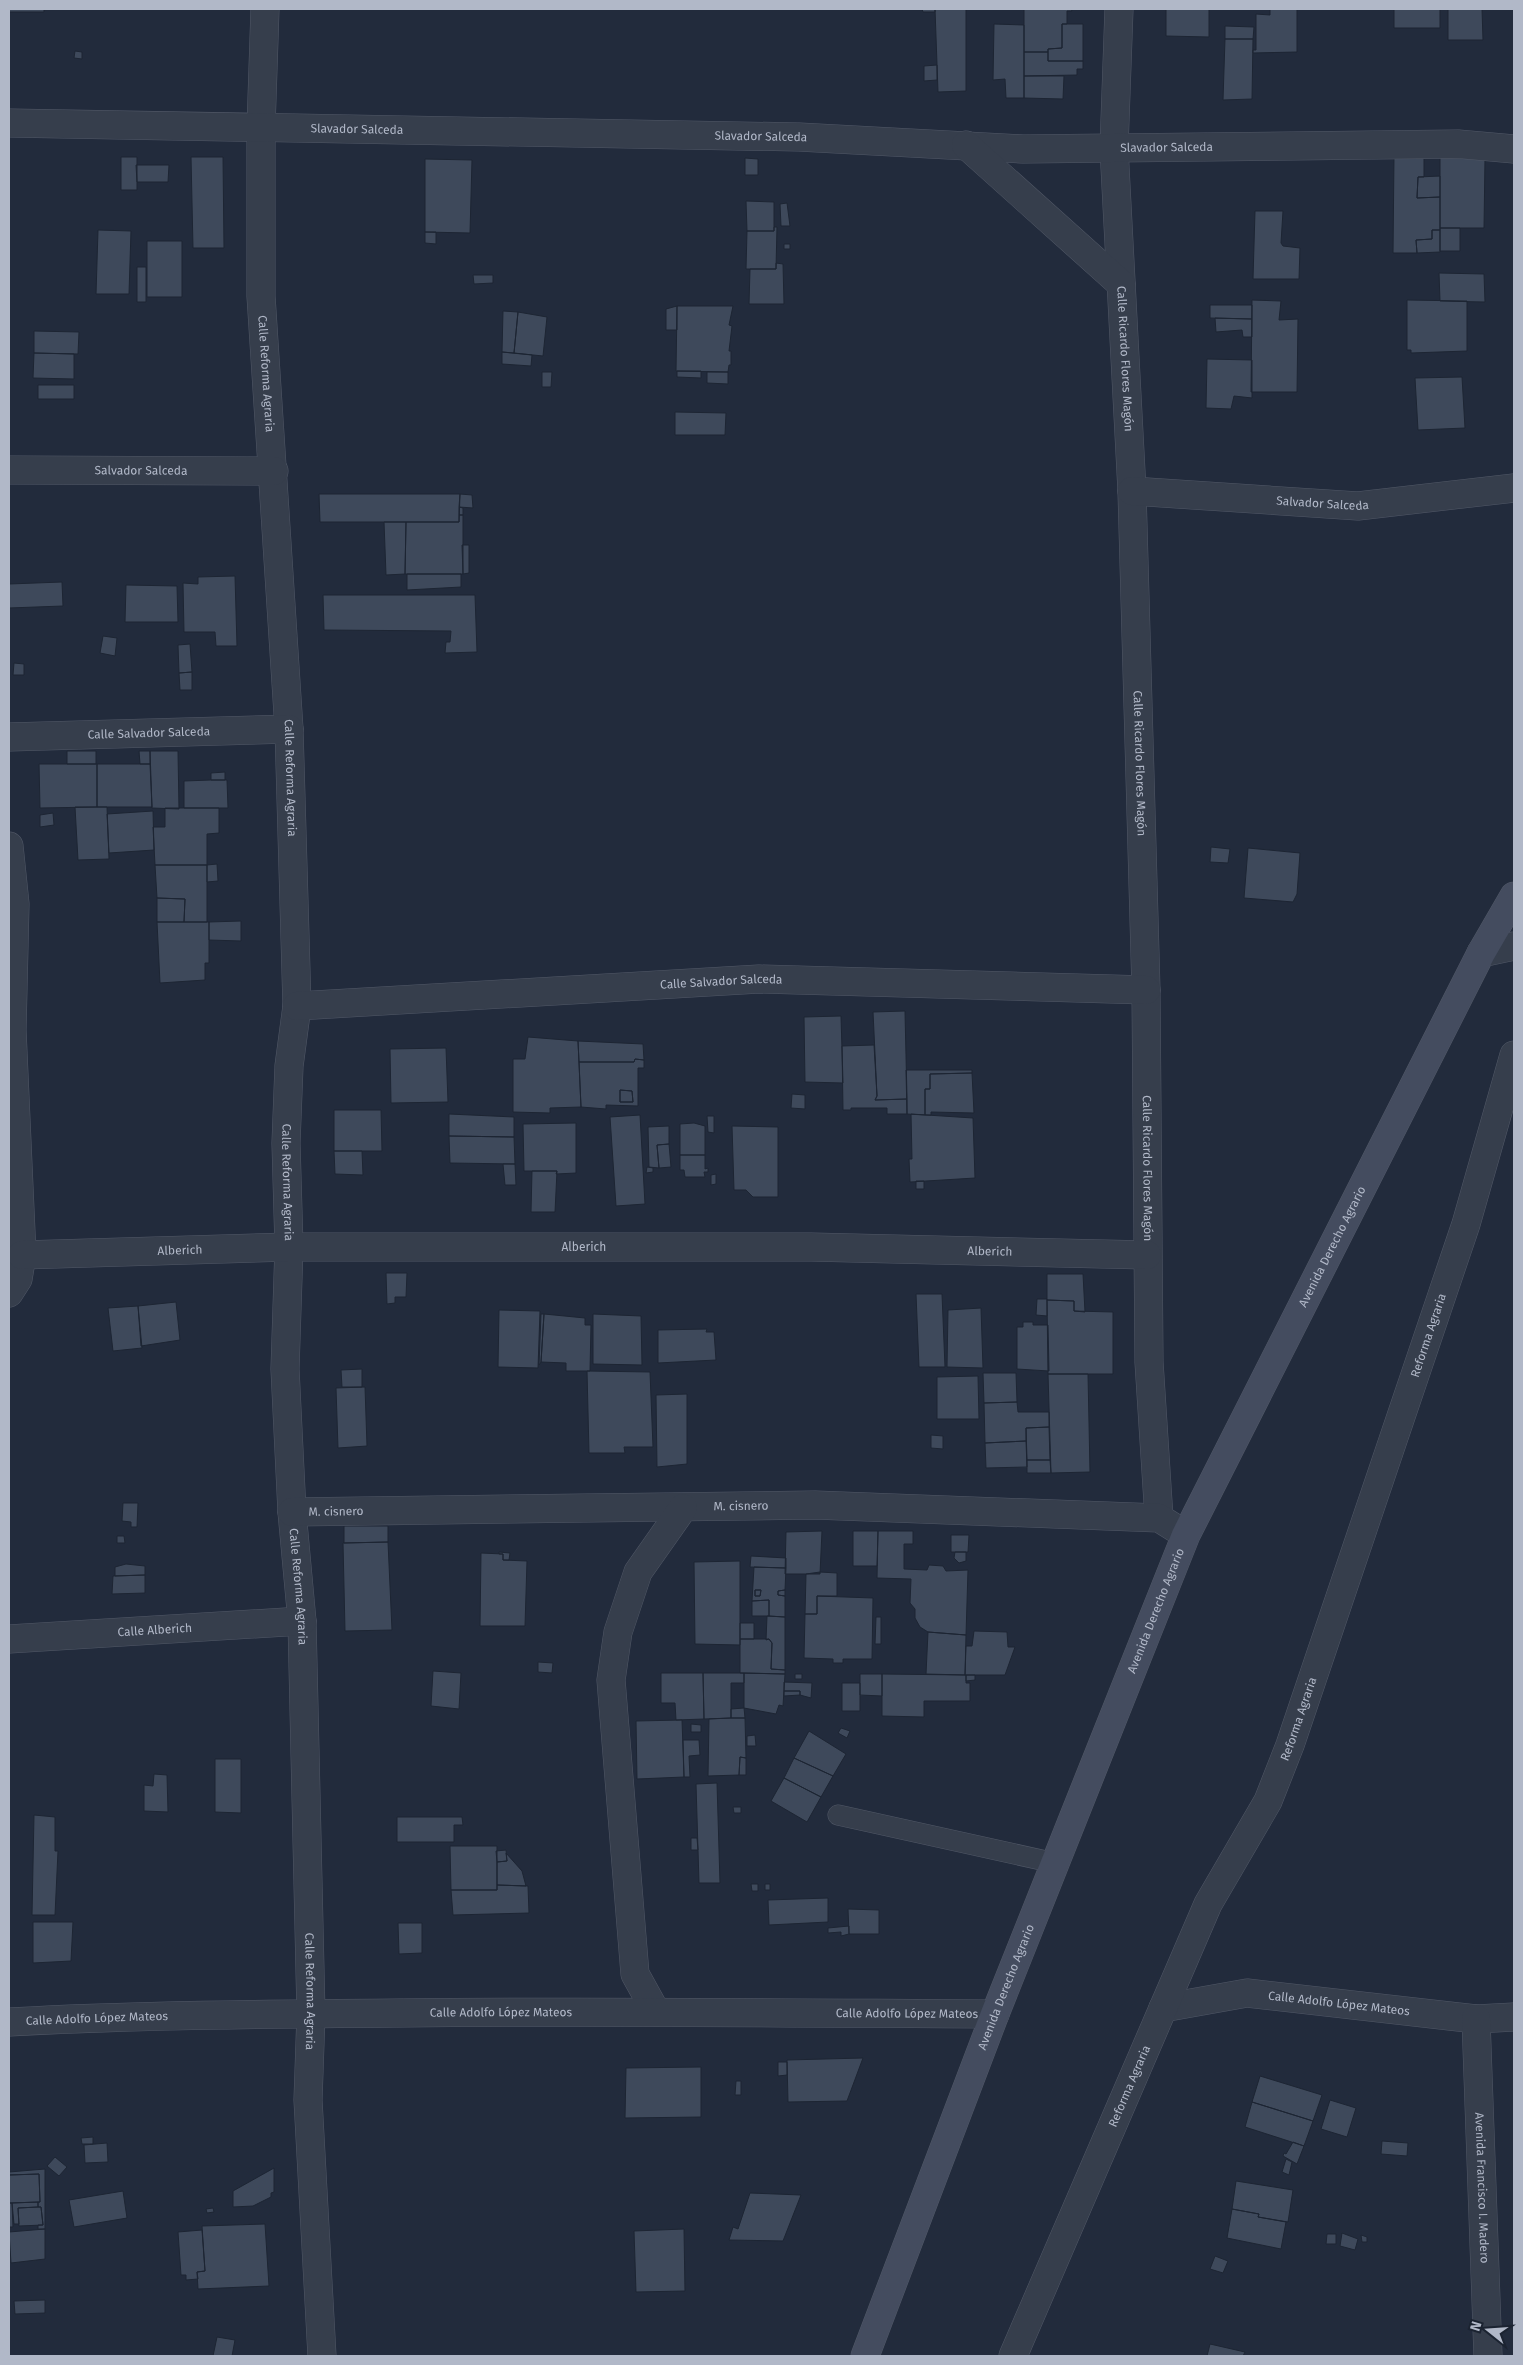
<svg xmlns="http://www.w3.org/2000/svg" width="1523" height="2365" font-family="'Fira Sans',sans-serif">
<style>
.building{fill:#3e495b;stroke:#1d2533;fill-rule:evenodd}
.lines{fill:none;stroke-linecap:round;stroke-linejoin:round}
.lane-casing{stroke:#515867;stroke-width:21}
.street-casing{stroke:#515867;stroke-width:29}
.secondary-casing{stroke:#515867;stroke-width:29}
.lane{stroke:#363e4c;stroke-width:20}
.street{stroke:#363e4c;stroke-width:28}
.secondary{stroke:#444c5f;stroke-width:28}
.labels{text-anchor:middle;stroke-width:4;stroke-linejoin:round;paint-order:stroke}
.street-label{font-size:12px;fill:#b1b8c8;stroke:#1b2331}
</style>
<rect width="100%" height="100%" fill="#222b3c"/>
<path class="building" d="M9 9H44V12H9Z
M922 9H935V12H923Z
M935 9H966V91L938 92Z
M1024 9H1071L1072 11H1067V24H1062V48L1048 49V52H1024Z
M1166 9H1209V37L1166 36Z
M1270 9H1297V52L1253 53V50H1256V14L1270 15Z
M1394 9H1440V28H1394Z
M1448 9H1482L1483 40H1448Z
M994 24 1024 25V98H1006L1005 79 993 80Z
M1062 24H1083V61H1048V49L1062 48Z
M1225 26 1254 27 1253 39H1225Z
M1225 39H1253L1252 99 1223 100Z
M75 51 82 52V59L74 58Z
M1024 52H1048V61H1083V69H1077V75L1024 76Z
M937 65V80L924 81V66Z
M1024 76H1064L1063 99 1024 98Z
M1394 155 1424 157V177H1418L1417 198 1440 197V230H1432V239L1416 240 1417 253H1393Z
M121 157H137V190H121Z
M191 157H223L224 248H193Z
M1440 157 1485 159 1484 228H1440Z
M745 158 758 159V175H745Z
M425 159 472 160 470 233 425 232Z
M136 165H169L168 182H137Z
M1440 176V197L1417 198 1418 177Z
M746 201 774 202V231H747Z
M787 203 790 226H781L780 204Z
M1255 211H1283L1281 243 1283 246 1300 248 1299 279H1253Z
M774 227H777L776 269H746L747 231H774Z
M1440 228H1460V251H1440Z
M98 230 131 231 129 294H96Z
M1432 230H1440V252L1417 253 1416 240 1432 239Z
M425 232H436V244L425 243Z
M147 241H182V297H147Z
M784 244H790V249H784Z
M776 263 783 264 784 304H749L750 269H776Z
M137 267H146V302H137Z
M1439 273 1484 274 1485 302 1440 301Z
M473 275H493V283L474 284Z
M1252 300 1281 301 1279 320 1298 319 1297 392H1251Z
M1407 300 1467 301V351L1411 353V350H1407Z
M1210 305H1252V319L1210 318Z
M677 306H733L729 325 732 326 729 351H731V365H729L728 372 676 371Z
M677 306V330H666V309Z
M503 311 518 312 514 353 502 352Z
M518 312 547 317 543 356 514 353Z
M1215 318 1252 319V337H1243L1242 330 1216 332Z
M34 331 79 332 78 354 34 353Z
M502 352 532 355 531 366 502 364Z
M34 353 74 354V379L33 378Z
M1207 359 1252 360V398L1234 396 1231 409 1206 408Z
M677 371H701V378L677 377Z
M542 372H552L551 387H542Z
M707 372H728V384L707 383Z
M1462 377 1465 428 1418 430 1415 378Z
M38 385H74V399H38Z
M675 412 726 413 725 435H675Z
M319 494H460L459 522H320Z
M460 494 472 495 473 508 459 507Z
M459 507 463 508V515H459Z
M459 515H463V574H405L406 522H459Z
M384 522H406L405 574 386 575Z
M462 545H469V573L463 574Z
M407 574H461V587L407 590Z
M235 576 237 646H216L215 632H184L183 583 198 584V577Z
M62 582 63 606 9 608V584Z
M126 585 177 586 178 622H125Z
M323 595H475L477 652 445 653 446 642H450L451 631 324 630Z
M103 636 117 638 115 656 100 653Z
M190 644 192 672 179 673 178 645Z
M14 663 24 664V675H13Z
M192 672V690H180L179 673Z
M67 751H96V764H67Z
M139 751H150V764H140Z
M150 751H178L179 809 152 808Z
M39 764H97V807L40 808Z
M97 764H150L152 807H97Z
M225 772V780H211V773Z
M211 780H227L228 808H184V781Z
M75 807H107L109 859 78 860Z
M165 808H219V833L207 834V865H155L153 827H165Z
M153 811 154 850 109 853 107 814Z
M53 813 54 825 40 827V815Z
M1211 847 1230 849 1228 863 1210 862Z
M1248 848 1300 853 1297 894 1293 902 1244 898Z
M217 864 218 881 207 882V865Z
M155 865H207V922H184L185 899 157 898Z
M157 898 185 899 184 922H157Z
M241 921V941L209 940V922Z
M157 922H209V963H205V980L160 983Z
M905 1011 907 1099 875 1100 877 1096 873 1012Z
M841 1016 843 1083 805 1082 804 1017Z
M528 1037 578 1041 581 1107 550 1108V1113L513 1112V1059H525Z
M578 1041 643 1044 644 1060 635 1059 634 1062H579Z
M874 1045 877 1096 875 1100 907 1099V1114H887V1108H851V1110H843L842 1046Z
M446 1048 448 1102 391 1103 390 1049Z
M635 1059 644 1060V1068H638V1106L606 1105V1109L581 1107 579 1062H634ZM620 1090 632 1091 633 1102H620Z
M906 1070H972V1073L930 1074V1089H925V1115L907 1114Z
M972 1073 974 1113 931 1112V1115H925V1089H930V1074Z
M620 1090 632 1091 633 1102H620Z
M792 1094 805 1095V1109L791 1108Z
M334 1110H381L382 1151H334Z
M449 1114 514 1117V1137L449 1136Z
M911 1114 973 1118 975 1178 910 1182 909 1159H912Z
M640 1115 645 1204 616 1206 610 1117Z
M707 1116H714V1133L708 1132Z
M576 1123V1173L556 1174 557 1171H524L523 1124Z
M694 1123 705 1126V1155H680V1124Z
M669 1126V1144L657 1145 659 1168 649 1167 648 1127Z
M732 1126 778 1127V1197H753L746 1190H734Z
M449 1136 514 1137 515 1164 450 1163Z
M669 1144 671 1167 659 1168 657 1145Z
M334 1151H362L363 1175 335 1174Z
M680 1155H705V1169L708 1168V1172H704L705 1177H685L684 1170H680Z
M503 1164H515L516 1185H505Z
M647 1167 653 1168V1172L646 1173Z
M532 1171H557L555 1212H531Z
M716 1174V1184L711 1185V1175Z
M916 1181H924V1189H916Z
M386 1273H407L406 1297H395V1303L387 1304Z
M1047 1274H1083L1085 1312 1074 1311V1301L1047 1300Z
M916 1294H942L945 1367H919Z
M1037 1299H1047V1316L1036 1315Z
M1047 1300 1074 1301V1311L1113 1312V1374H1048Z
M176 1302 180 1340 141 1346 138 1306Z
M138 1306 142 1348 113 1351 108 1308Z
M981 1308 983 1368 947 1367 948 1310Z
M499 1310 540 1311 538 1368 498 1367Z
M541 1314H544L541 1362 539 1365Z
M544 1314 585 1318V1325H591L590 1371H566V1363L541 1362Z
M593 1314 641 1316 642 1365 593 1364Z
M1023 1322H1033V1325H1048L1049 1371 1017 1369V1327H1023Z
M707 1329 706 1332H714L716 1360 658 1363V1330Z
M362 1369V1387H342L341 1370Z
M587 1371 650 1372 653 1447H624L625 1453H589Z
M983 1373H1016L1017 1402 984 1403Z
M1048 1374H1088L1090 1472 1051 1473Z
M978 1376 979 1419H937V1377Z
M365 1387 367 1446 338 1448 336 1388Z
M687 1394V1464L657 1467 656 1395Z
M1017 1402 1018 1412H1049V1427L1026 1428V1441L985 1443 984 1403Z
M1049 1427 1050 1460H1027L1026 1428Z
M931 1435 943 1436V1449L931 1448Z
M1026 1441 1027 1467 986 1468 985 1443Z
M1027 1460H1050L1051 1473H1027Z
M123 1503H138L137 1527H131V1522L122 1521Z
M344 1526H388V1542L344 1543Z
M822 1531 820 1574H785L786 1532Z
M853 1531H878L877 1566H853Z
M878 1531H913V1544H904V1569L927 1570 929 1565 943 1566 946 1571 968 1570 966 1635 928 1632 920 1627 915 1618V1609L910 1603 911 1579 877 1578Z
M951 1535H969L968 1552H951Z
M117 1536H124L125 1543H117Z
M388 1542 392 1630 345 1631 343 1543Z
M499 1552 510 1553 509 1560H503V1554H499Z
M955 1552H966V1561L959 1563 954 1558Z
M481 1553 503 1554V1560L527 1561 525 1626H480Z
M751 1556 786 1558V1568L750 1567Z
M740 1561V1645L695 1644 694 1562Z
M126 1564 145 1566V1575L115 1576V1567Z
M754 1567 786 1568 785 1590 778 1591V1595L785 1596V1617L769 1616V1600L752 1601ZM755 1590H761L760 1596H755Z
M820 1572 837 1573V1596H817V1614H805L806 1574Z
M145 1575V1593L112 1594 113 1576Z
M755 1590H761L760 1596H755Z
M785 1590V1596L778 1595V1591Z
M817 1596 873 1598 872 1659H843V1663H833V1659L804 1658 805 1614H817Z
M769 1600V1616H752V1601Z
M767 1616 785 1617V1670L771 1669 772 1643 769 1639 766 1640Z
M876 1617H881V1644H875Z
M740 1623H754V1639H740Z
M974 1631 1007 1632 1008 1647H1015L1005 1675H965L966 1646H972Z
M928 1632 966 1635 965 1675 926 1674Z
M740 1639H769L772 1643 771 1669 785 1670V1674L740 1673Z
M538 1662 553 1663 552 1673 538 1672Z
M433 1671 461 1673 459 1709 431 1706Z
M661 1673H703L704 1719 676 1720 675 1703H661Z
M703 1673H744V1683H731V1718L704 1719Z
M744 1673 785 1674 783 1706 779 1705 776 1714 744 1708Z
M795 1674H802V1679H795Z
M860 1674H882V1696L860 1695Z
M882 1674 966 1675V1683H970V1701H924V1717L882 1716Z
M966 1675H975V1680L966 1681Z
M784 1682 812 1683 811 1698 800 1695V1691H784Z
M842 1683H860V1711H842Z
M784 1691H800V1695L784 1696Z
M744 1708 745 1718H731V1709Z
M731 1718H745L746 1758 740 1757 739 1775 708 1776 709 1719Z
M682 1720 684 1777 637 1779 636 1721Z
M691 1724 701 1725V1732H691Z
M841 1728 850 1731 847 1738 838 1733Z
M809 1731 846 1754 833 1776 794 1758Z
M755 1735 756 1746H747V1736Z
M683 1740H699L700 1755 689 1756 690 1777H684Z
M740 1757 746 1758V1775H739Z
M794 1758 833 1776 821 1797 784 1778Z
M215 1759H241V1813L215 1812Z
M154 1774 167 1775 168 1812 144 1811V1785L153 1786Z
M784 1778 821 1797 807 1822 771 1801Z
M717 1783 720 1883H699L696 1784Z
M733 1807H741V1813H734Z
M34 1815 55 1817V1851H58L55 1915H32Z
M397 1817H462L463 1825H454V1842H397Z
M691 1838H697L698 1850H691Z
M450 1846H497V1890H451Z
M506 1850 507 1861 497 1862 496 1851Z
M506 1853 522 1871 526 1886 497 1885V1862L507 1861Z
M751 1884H758V1891H752Z
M765 1884H770V1890H765Z
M497 1885 528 1886 529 1913 453 1915 451 1890H497Z
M828 1898V1922L769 1925 768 1900Z
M848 1909 879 1910V1934H849Z
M33 1922H73L71 1961 33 1963Z
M398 1923H422V1953L399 1954Z
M849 1926V1934L841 1936V1932L828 1933V1928Z
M863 2058 847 2101 788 2102 787 2060Z
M778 2062H787V2075L778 2076Z
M701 2067V2117L625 2118 626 2068Z
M1260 2076 1322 2095 1313 2121 1252 2102Z
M736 2081H741V2095H735Z
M1330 2100 1356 2108 1347 2137 1321 2129Z
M1252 2102 1313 2121 1304 2146 1245 2127Z
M93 2137V2144H82L81 2138Z
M1382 2141 1408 2143 1407 2156 1381 2154Z
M1293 2142 1304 2146 1297 2164 1283 2156 1284 2153 1286 2154Z
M107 2143 108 2162 85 2163 84 2145Z
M55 2157 67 2167 59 2176 47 2166Z
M1286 2159 1292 2162 1289 2175 1282 2172Z
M274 2168V2192L271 2193V2197L253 2206 233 2207V2191Z
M45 2169V2229H38V2225H43L41 2207H38V2202H40L39 2174 9 2175V2172Z
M39 2174 40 2202 9 2203V2175Z
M1236 2181 1293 2190 1288 2222 1258 2217 1259 2214 1232 2209Z
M123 2191 127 2218 74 2227 69 2200Z
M750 2193 801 2195 783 2241 729 2240 733 2227 738 2229Z
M38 2202V2207L18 2208 19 2224H14L12 2203Z
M9 2203H12L13 2227H9Z
M38 2207H41L43 2225 19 2226 18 2208Z
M213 2208 214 2212 207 2213 206 2209Z
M1232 2209 1259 2214 1258 2217 1286 2222 1281 2249 1227 2238Z
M265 2224 269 2286 198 2289 197 2272 205 2271 202 2226Z
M45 2229V2259L11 2263 9 2232Z
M684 2229 685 2291 636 2292 634 2231Z
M202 2230 205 2271 197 2272 198 2279 186 2280V2275H181L178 2232Z
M1342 2233 1358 2239 1355 2250 1340 2246Z
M1327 2234H1336V2244H1326Z
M1361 2235 1367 2237V2242H1362Z
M1215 2256 1228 2261 1223 2273 1210 2269Z
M45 2300V2313L15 2314 14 2301Z
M217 2337 235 2340 232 2356H213Z
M1210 2344 1245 2352 1243 2356H1207Z"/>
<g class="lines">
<defs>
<path id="lane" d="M838 1815 1055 1863"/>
<g id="street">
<path id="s1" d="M265 9 261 128V296L289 729 297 1006 289 1066 286 1143 289 1247 285 1369 292 1512 302 1621 311 2014 308 2100 322 2356"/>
<path id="s2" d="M1119 9 1114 148 1132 491 1146 990 1149 1362 1159 1518"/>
<path id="s3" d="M9 123 799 137 1023 149 1458 144 1514 149"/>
<path d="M966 145 1121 284"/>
<path id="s4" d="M9 470 274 471"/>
<path id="s5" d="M1132 491 1358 506 1514 488"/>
<path id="s6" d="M9 737 289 729"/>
<path d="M9 846 15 904 12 1030 22 1255 18 1279 9 1293"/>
<path d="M1481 953 1514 946"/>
<path id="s7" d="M297 1006 759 979 1146 990"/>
<path id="s8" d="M22 1255 289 1247H811L1147 1255"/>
<path id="s9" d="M292 1512 815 1505 1159 1518 1175 1528"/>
<path id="s10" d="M9 1639 302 1621"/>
<path id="s11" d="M1163 2008 1247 1993 1476 2019 1514 2017"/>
<path d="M656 2012 635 1974 611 1680 618 1632 638 1572 683 1508"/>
<path id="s12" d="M1476 2019 1488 2356"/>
<path id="s13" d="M9 2022C139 2015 270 2014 400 2013 599 2011 797 2013 995 2014"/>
<path id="s14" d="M1013 2356 1208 1904 1268 1801 1290 1745 1466 1224 1514 1055"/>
</g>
<g id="secondary">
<path id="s15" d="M865 2356 995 2014 1186 1535 1481 953 1514 896"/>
</g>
</defs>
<use href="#lane" class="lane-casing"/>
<use href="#street" class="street-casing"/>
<use href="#secondary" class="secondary-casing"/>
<use href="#lane" class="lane"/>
<use href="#street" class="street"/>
<use href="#secondary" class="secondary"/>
</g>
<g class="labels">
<g class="street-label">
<text dy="4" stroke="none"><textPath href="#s3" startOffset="348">Slavador Salceda</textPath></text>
<text dy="4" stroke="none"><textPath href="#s3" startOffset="752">Slavador Salceda</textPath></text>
<text dy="4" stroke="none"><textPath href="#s3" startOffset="1158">Slavador Salceda</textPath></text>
<text dy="4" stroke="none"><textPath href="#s2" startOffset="350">Calle Ricardo Flores Magón</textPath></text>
<text dy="4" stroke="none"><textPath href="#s1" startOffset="365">Calle Reforma Agraria</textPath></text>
<text dy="4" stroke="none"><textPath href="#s4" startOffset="132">Salvador Salceda</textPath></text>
<text dy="4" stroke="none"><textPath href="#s5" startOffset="191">Salvador Salceda</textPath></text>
<text dy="4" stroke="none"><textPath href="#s6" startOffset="140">Calle Salvador Salceda</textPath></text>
<text dy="4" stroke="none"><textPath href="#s2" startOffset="755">Calle Ricardo Flores Magón</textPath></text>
<text dy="4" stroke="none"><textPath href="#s1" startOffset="770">Calle Reforma Agraria</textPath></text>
<text dy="4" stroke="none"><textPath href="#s7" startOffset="425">Calle Salvador Salceda</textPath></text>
<text dy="4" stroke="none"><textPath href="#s2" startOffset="1160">Calle Ricardo Flores Magón</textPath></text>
<text dy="4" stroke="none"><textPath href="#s1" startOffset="1175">Calle Reforma Agraria</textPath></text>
<text dy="4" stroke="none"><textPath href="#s8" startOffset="562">Alberich</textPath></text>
<text dy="4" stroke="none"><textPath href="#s15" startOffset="1205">Avenida Derecho Agrario</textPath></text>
<text dy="4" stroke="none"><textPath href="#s8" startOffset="158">Alberich</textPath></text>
<text dy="4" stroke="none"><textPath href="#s8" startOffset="968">Alberich</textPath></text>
<text dy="4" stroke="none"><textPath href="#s14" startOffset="1104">Reforma Agraria</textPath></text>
<text dy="4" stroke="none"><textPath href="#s9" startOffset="449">M. cisnero</textPath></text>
<text dy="4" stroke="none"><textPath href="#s9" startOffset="44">M. cisnero</textPath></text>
<text dy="4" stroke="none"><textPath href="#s1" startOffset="1580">Calle Reforma Agraria</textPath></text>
<text dy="4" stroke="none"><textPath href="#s15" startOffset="800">Avenida Derecho Agrario</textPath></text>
<text dy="4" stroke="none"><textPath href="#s10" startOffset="146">Calle Alberich</textPath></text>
<text dy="4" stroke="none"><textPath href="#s14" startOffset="699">Reforma Agraria</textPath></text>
<text dy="4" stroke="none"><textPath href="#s15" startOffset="395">Avenida Derecho Agrario</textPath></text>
<text dy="4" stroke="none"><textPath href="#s1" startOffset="1985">Calle Reforma Agraria</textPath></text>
<text dy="4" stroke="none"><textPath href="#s11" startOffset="178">Calle Adolfo López Mateos</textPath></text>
<text dy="4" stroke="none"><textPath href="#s13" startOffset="492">Calle Adolfo López Mateos</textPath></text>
<text dy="4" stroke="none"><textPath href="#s13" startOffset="898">Calle Adolfo López Mateos</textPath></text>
<text dy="4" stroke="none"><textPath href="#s13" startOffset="88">Calle Adolfo López Mateos</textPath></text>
<text dy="4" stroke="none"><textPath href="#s14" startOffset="294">Reforma Agraria</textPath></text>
<text dy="4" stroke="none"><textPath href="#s12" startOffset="169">Avenida Francisco I. Madero</textPath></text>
</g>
</g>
<rect width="1523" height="2365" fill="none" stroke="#b1b8c8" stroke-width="20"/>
<g transform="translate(1488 2330) rotate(287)" stroke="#1b2331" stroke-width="4" paint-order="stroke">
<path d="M0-4L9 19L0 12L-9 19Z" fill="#b1b8c8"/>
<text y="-8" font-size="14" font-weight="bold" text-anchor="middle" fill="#b1b8c8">N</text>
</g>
</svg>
